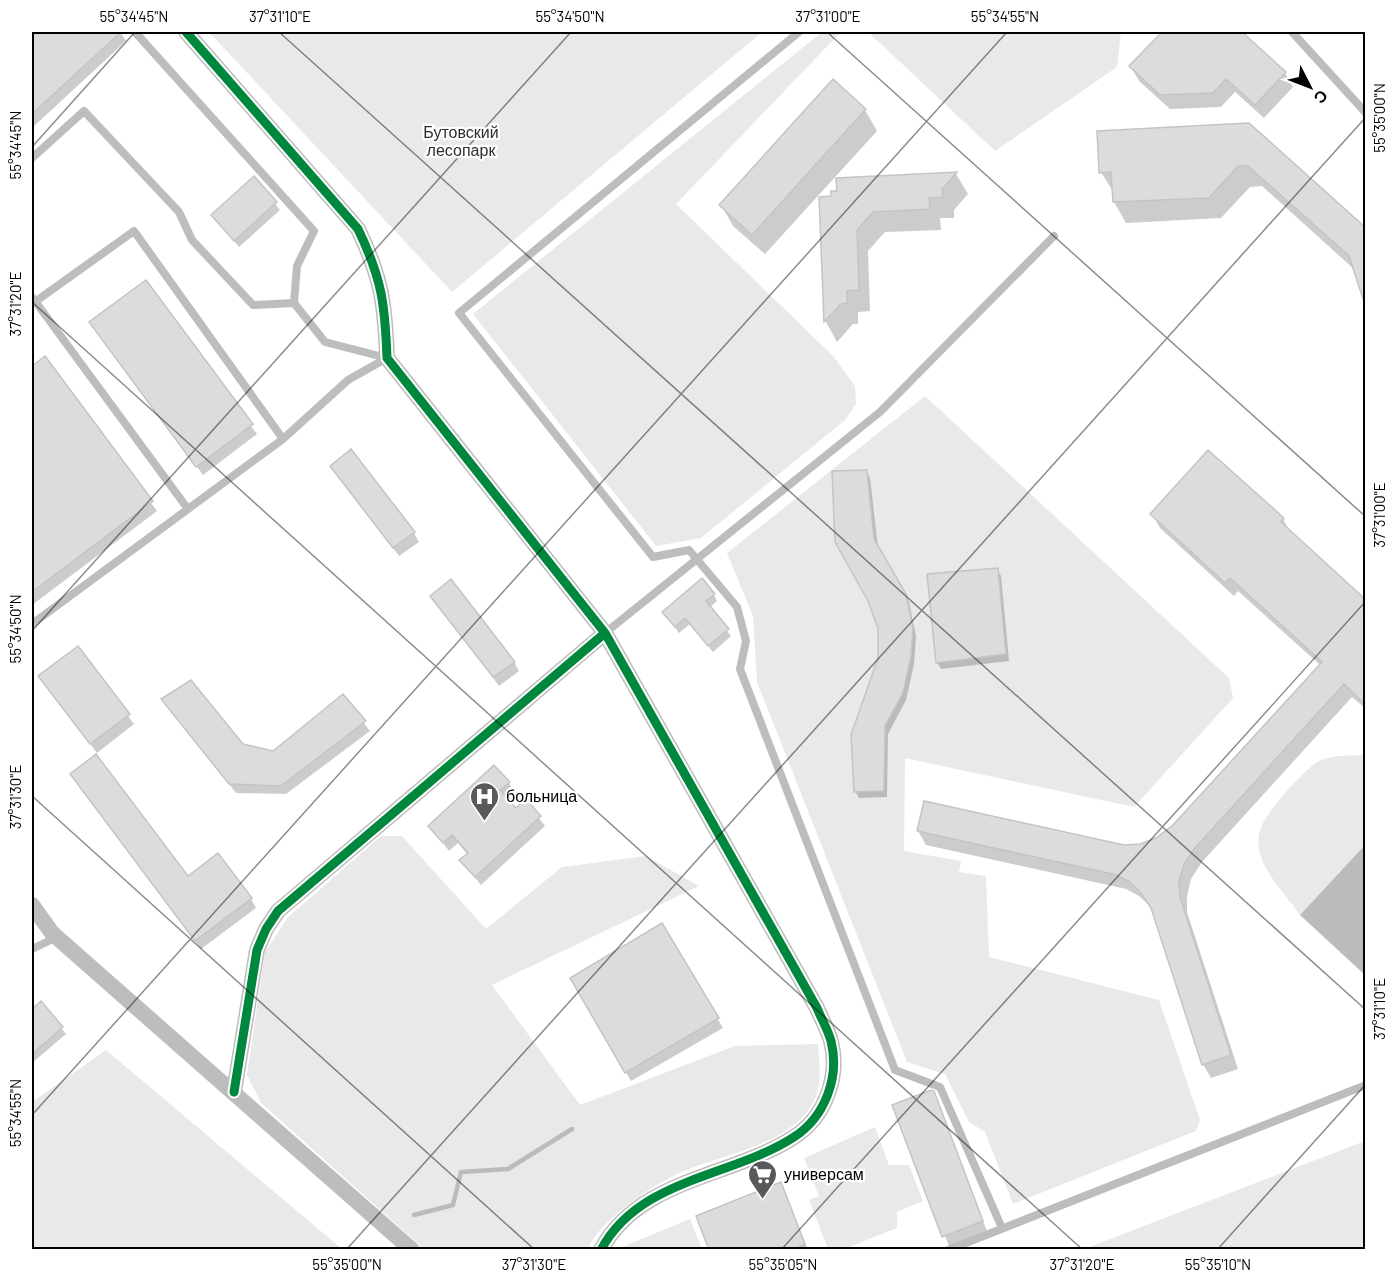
<svg xmlns="http://www.w3.org/2000/svg" width="1397" height="1281" font-family="Barlow,sans-serif">
<style>
.green{fill:#e9e9e9}
.water{fill:#bbb}
.shadow{fill:#0003}
.lines{fill:none;stroke-linecap:round;stroke-linejoin:round}
.stream{stroke:#bbb;stroke-width:4.5}
.building{fill:#dcdcdc;stroke:#c4c4c4;stroke-width:1.5}
.service{stroke:#bdbdbd;stroke-width:8}
.minor{stroke:#bdbdbd;stroke-width:16}
.cycleway-casing{stroke:#fff;stroke-width:13}
.cycleway{stroke:#00873e;stroke-width:9}
.ticks{fill:none;stroke:#000;stroke-width:1.5;stroke-opacity:0.45}
.labels{text-anchor:middle;stroke-width:4.5;stroke-linejoin:round;paint-order:stroke}
.park-label{font-size:16px;fill:#2e2e2e;stroke:#fff}
.poi-label{font-size:16px;fill:#000;stroke:#fff;text-anchor:start}
.neatline{fill:none;stroke:#000;stroke-width:2}
.ticks-label{font-size:15px;text-anchor:middle;fill:#000}
</style>
<rect width="100%" height="100%" fill="#fff"/>
<path class="green" d="M209 32H762L452 292Z
M822 32H848L838 35 676 204 833 356 855 386 856 404 845 420 701 538 656 546 473 314Z
M868 32H1121L1117 67 995 151Z
M925 396 1229 678 1233 698 1134 807 905 758 904 851 961 861 959 872 986 876 989 957 1159 1000 1200 1120 1196 1131 1013 1204 985 1132 969 1122 945 1074 907 1062 757 682 753 616 727 553Z
M1362 755 1365 757V845L1300 915C1287 896 1265 875 1260 853 1257 844 1258 834 1262 825 1270 809 1304 768 1321 760 1334 755 1348 756 1362 755Z
M381 836H402L486 929 562 867 646 856 699 886 492 985 580 1105 735 1046 818 1044C819 1064 823 1085 813 1103 790 1146 718 1155 677 1174 656 1185 638 1196 620 1211 608 1221 593 1235 588 1249L425 1250 261 1103 247 1075 265 952 288 917Z
M106 1050 342 1249H32V1102Z
M875 1127 889 1165H909L923 1201 897 1212V1228L844 1249H828L809 1200 819 1196 804 1158Z
M1365 1141V1249H1084Z
M690 1219 702 1249H620L622 1247Z"/>
<path class="water" d="M1365 845V975L1300 915Z"/>
<path class="shadow" d="M32 32H120L126 41 32 128Z
M1164 32H1240L1285 73 1293 87 1264 118 1235 92 1221 107 1170 109 1139 81 1131 67Z
M865 110 877 131 765 254 733 226 721 205Z
M1249 125 1366 229V302L1355 270 1262 186 1250 187 1221 218 1126 223 1114 202V193L1101 172Z
M956 174 968 194 954 210V218H940L941 230 885 232 868 251 870 311 858 312V324H853L837 342 826 322 820 198H833L838 192V179Z
M254 178 280 210 239 247 213 215Z
M146 282 257 434 203 475 91 323Z
M44 358 157 511 32 605V368Z
M332 467 414 533 419 542 399 556Z
M866 471 870 478 878 548 909 602 916 636 914 664 906 700 888 734 887 797 859 798 855 791 880 658Z
M1152 514 1283 519 1290 532 1366 601V709L1352 697 1202 862 1191 879 1187 896V912L1238 1069 1211 1078 1203 1064 1151 907 1139 896 1126 889 926 845 918 831 1124 846H1140L1156 839 1174 826 1320 665 1238 591 1234 596 1160 528Z
M997 569 1001 576 1009 661 941 669 937 662Z
M714 595 717 601 709 608 731 636 713 652 690 624 679 633 664 612Z
M432 596 514 662 519 671 499 686Z
M78 648 134 724 97 753 46 686Z
M343 696 370 731 286 794 236 793 163 700 242 746 273 752Z
M72 774 187 879 251 899 256 908 201 949Z
M509 783 514 792 506 799 516 810 526 801 545 826 481 885 461 861 468 855 458 843 449 851 430 826Z
M661 926 723 1028 631 1081 572 978Z
M41 1003 66 1034 32 1063V1011Z
M933 1093 987 1231 949 1246 894 1106Z
M785 1193 808 1250H711Z"/>
<g class="lines">
<path class="stream" d="M414 1215 453 1205 461 1172 508 1169 572 1129"/>
</g>
<path class="building" d="M32 32H121L32 114Z
M1162 32H1242L1286 72 1255 105 1226 79 1213 93 1160 95 1129 66Z
M833 79 866 109 752 235 719 205Z
M1249 123 1365 227V299H1363L1349 256 1248 166H1238L1209 198 1113 202 1111 172 1099 173 1097 131Z
M957 172 942 189 943 197 929 198 930 209 873 212 857 230 859 290 847 291V303L841 304 824 322 819 197 831 196V191H837L836 178Z
M254 176 277 202 234 241 211 215Z
M146 280 253 424 196 467 89 322Z
M45 356 153 501 32 592V366Z
M351 449 415 532 393 548 330 466Z
M1208 450 1284 518 1281 522 1365 599V704L1344 684 1195 848 1184 864 1179 881 1180 897 1231 1055 1202 1065 1151 908 1141 893 1130 882 1117 875 917 831 924 801 1124 845 1140 844 1156 838 1173 825 1322 662 1230 578 1225 583 1150 514Z
M867 470 874 539 906 594 913 628 911 656 903 693 885 726 884 791 854 792 851 735 878 658V628L868 601 835 542 832 471Z
M998 568 1006 654 936 663 927 574Z
M702 578 715 594 706 601 729 629 708 646 685 618 675 627 662 612Z
M451 579 515 662 493 677 430 596Z
M78 646 130 714 90 744 38 676Z
M191 680 243 744 273 751 343 694 366 721 281 786 229 784 161 699Z
M96 754 188 876 218 853 252 898 195 941 70 774Z
M494 765 510 782 500 790 516 808 526 799 541 816 475 877 459 860 468 853 452 835 443 843 428 826Z
M662 923 719 1018 625 1073 570 978Z
M41 1001 63 1027 32 1054V1009Z
M931 1090 934 1091 983 1221 942 1237 892 1105Z
M781 1182 805 1244 793 1250H709L696 1216Z"/>
<g class="lines">
<path class="service" d="M135 32 314 231 297 266 294 303 325 342 387 358
M799 32 459 313 653 557 689 550 737 607 746 641 740 669 895 1070 940 1087 1002 1228
M1292 32 1366 113
M32 158 84 111 179 212 192 240 253 305 294 303
M32 297 188 509
M32 304 134 231 283 439 32 624
M283 439 348 380 387 358
M605 633 880 412 1054 236
M32 949 57 937
M948 1250 1366 1085"/>
<path class="minor" d="M186 32 358 229C382 279 385 304 387 358L605 633 817 1008C821 1018 828 1030 831 1041 840 1077 825 1117 794 1137 733 1177 639 1178 601 1250
M32 905 52 933 412 1250
M234 1092 257 950 266 929 278 911 605 633"/>
<defs>
<path id="cycleway" d="M186 32 358 229C382 279 385 304 387 358L605 633 817 1008C821 1018 828 1030 831 1041 840 1077 825 1117 794 1137 733 1177 639 1178 601 1250
M234 1092 257 950 266 929 278 911 605 633"/>
</defs>
<use href="#cycleway" class="cycleway-casing"/>
<use href="#cycleway" class="cycleway"/>
</g>
<path class="ticks" d="M279 32 1366 1010M827 32 1366 517M32 147 135 32M32 302 1083 1250M32 631 571 32M32 796 535 1250M32 1115 1007 32M346 1250 1366 117M781 1250 1366 601M1217 1250 1366 1084"/>
<defs>
<symbol id="hospital-pin" viewBox="-11 -11 22 30"><path d="M0 17L-7.5 6A9.5 9.5 0 1 1 7.5 6Z" fill="#595959" stroke="#fff"/><path d="M-5-5h3v3.5h4V-5h3V5h-3V1.5h-4V5h-3Z" fill="#fff"/></symbol>
<symbol id="supermarket-pin" viewBox="-11 -11 22 30"><path d="M0 17L-7.5 6A9.5 9.5 0 1 1 7.5 6Z" fill="#595959" stroke="#fff"/><path d="M-6-5.5h2.5l.6 2H6L4.5 2H-2.5L-4.4-4H-6ZM-1.5 3.2a1.3 1.3 0 1 0 .1 0ZM3 3.2a1.3 1.3 0 1 0 .1 0Z" fill="#fff"/></symbol>
</defs>
<g fill-rule="evenodd">
<use href="#hospital-pin" x="468" y="780" width="33" height="45"/>
<use href="#supermarket-pin" x="746" y="1158" width="33" height="45"/>
</g>
<g class="labels">
<g class="park-label">
<text x="461" y="138">Бутовский<tspan x="461" dy="18">лесопарк</tspan></text>
</g>
<g class="poi-label">
<text x="506" y="802">больница</text>
<text x="784" y="1180">универсам</text>
</g>
</g>
<rect width="1397" height="1281" fill="none" stroke="#ffffff" stroke-width="66"/>
<g transform="translate(1310 87) rotate(132)" stroke="#ffffff" stroke-width="4.5" paint-order="stroke">
<path d="M0-4.5L10 22L0 15L-10 22Z" fill="#000000"/>
<text y="-9" font-size="16" font-weight="bold" text-anchor="middle" fill="#000000">С</text>
</g>
<rect x="33" y="33" width="1331" height="1215" class="neatline"/>
<g class="ticks-label">
<text x="134" y="22">55°34'45"N</text>
<text x="280" y="22">37°31'10"E</text>
<text x="570" y="22">55°34'50"N</text>
<text x="828" y="22">37°31'00"E</text>
<text x="1005" y="22">55°34'55"N</text>
<text transform="translate(1380 118) rotate(-90)" y="5">55°35'00"N</text>
<text transform="translate(16 145) rotate(-90)" y="5">55°34'45"N</text>
<text transform="translate(16 304) rotate(-90)" y="5">37°31'20"E</text>
<text transform="translate(1380 515) rotate(-90)" y="5">37°31'00"E</text>
<text transform="translate(16 629) rotate(-90)" y="5">55°34'50"N</text>
<text transform="translate(16 797) rotate(-90)" y="5">37°31'30"E</text>
<text transform="translate(1380 1009) rotate(-90)" y="5">37°31'10"E</text>
<text transform="translate(16 1113) rotate(-90)" y="5">55°34'55"N</text>
<text x="347" y="1270">55°35'00"N</text>
<text x="534" y="1270">37°31'30"E</text>
<text x="783" y="1270">55°35'05"N</text>
<text x="1082" y="1270">37°31'20"E</text>
<text x="1218" y="1270">55°35'10"N</text>
</g>
</svg>
